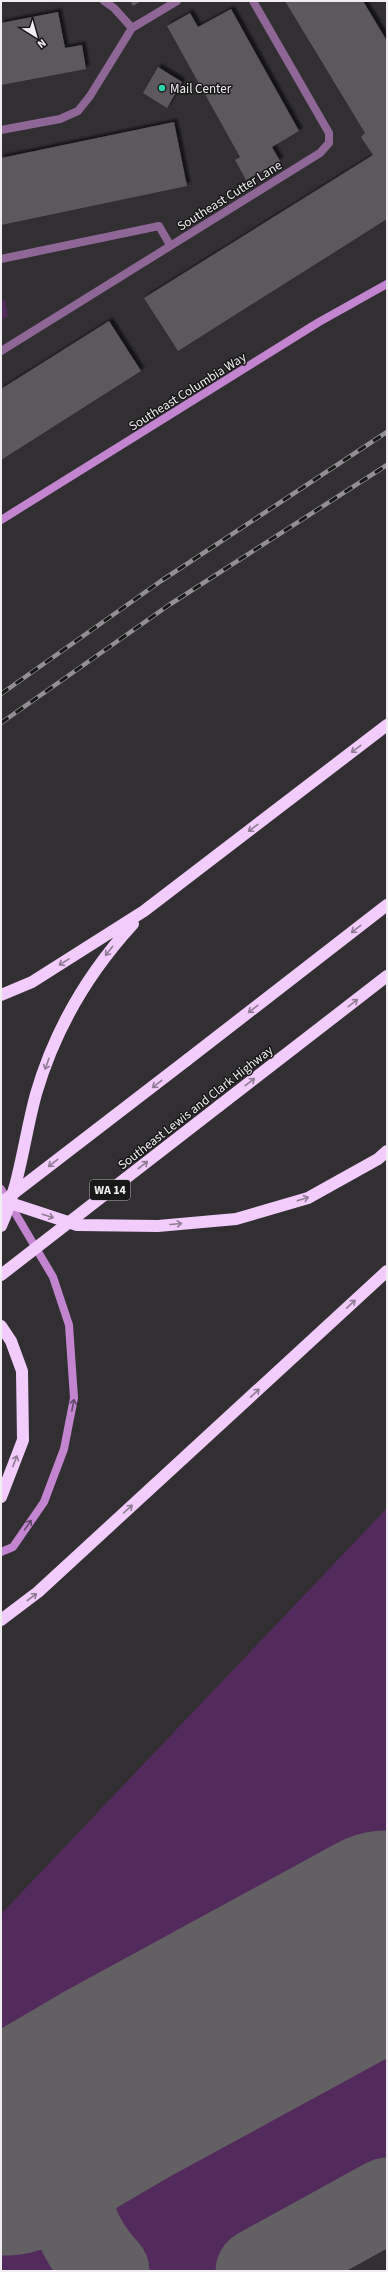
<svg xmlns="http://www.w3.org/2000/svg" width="388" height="2272" font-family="'Source Sans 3',sans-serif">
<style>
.green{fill:#532a5c}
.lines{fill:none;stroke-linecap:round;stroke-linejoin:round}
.taxiway{stroke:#626063;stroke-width:85}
.runway{stroke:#626063;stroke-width:213}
.building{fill:#5c595d;filter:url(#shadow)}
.lane{stroke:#8e6796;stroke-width:8}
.secondary{stroke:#c385d0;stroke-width:8}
.highway{stroke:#f2ccfa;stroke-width:12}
.rail-casing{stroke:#929093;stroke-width:4.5}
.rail{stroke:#191819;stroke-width:3;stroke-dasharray:9;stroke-linecap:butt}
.highway-bridge{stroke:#f2ccfa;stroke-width:12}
.oneway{stroke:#907b95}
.oneway2{stroke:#65496b}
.poi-dot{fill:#2fd4aa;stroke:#191819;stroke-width:1.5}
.labels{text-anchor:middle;stroke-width:3;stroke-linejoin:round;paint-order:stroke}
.shield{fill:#191819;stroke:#b0aeb0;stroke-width:1}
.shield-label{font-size:12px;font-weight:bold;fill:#f0eef1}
.poi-label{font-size:13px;fill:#f0eef1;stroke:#191819;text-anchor:start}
.street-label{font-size:13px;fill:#f0eef1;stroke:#191819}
</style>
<defs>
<filter id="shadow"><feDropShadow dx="3.5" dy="-3.5" stdDeviation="1" flood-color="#0009"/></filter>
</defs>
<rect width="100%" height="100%" fill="#322f33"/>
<path class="green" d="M5 300 8 316 1 320V301Z
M387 1508V1886L1 2098V1914Z
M387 1986V2175L212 2271H136L119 2255 109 2238 103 2218 102 2193 109 2171 131 2126Z
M1 2170 23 2205 30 2202 76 2271H1Z"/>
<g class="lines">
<path class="taxiway" d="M107 2271C69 2231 54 2174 83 2125 92 2109 106 2096 119 2083
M258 2271 387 2200"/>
<path class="runway" d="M6 2149 119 2083 387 1937"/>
</g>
<path class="building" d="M130 1H141L133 6Z
M285 1H363L387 41V219L178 351 144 298 373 155 361 137 365 133Z
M231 9 299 131 272 147 280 161 246 180 235 160 240 157 167 26 190 13 198 27Z
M58 12 65 48 82 45 86 69 1 85V23Z
M158 67 182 82 167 108 143 93Z
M174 122 187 186 1 225V158Z
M109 321 141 371 1 460V389Z"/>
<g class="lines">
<path class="lane" d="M104 1 114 8 132 28
M1 130 60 119 78 111 90 96 132 28 177 1
M1 259 159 226 170 245
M1 351 320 153 329 143V133L253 1"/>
<path class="secondary" d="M1 520 319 322 387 284
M1 1189 53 1277 69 1325 74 1398 64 1449 44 1502 13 1547 1 1552"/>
<path class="highway" d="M1 995 32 982 144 911 387 725
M187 1060 387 905
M219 1106 387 976
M1 1200 77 1225 158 1226 236 1219 308 1198 378 1159 387 1151
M1 1226C20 1184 24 1138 36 1094 55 1029 88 973 133 924
M1 1326 11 1341 22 1371 23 1440 1 1497
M1 1620 38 1592 387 1271"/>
<defs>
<path id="rail" d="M1 694 161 581 387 432
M1 723 169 605 387 465"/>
</defs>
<use href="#rail" class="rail-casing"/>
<use href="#rail" class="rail"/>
<path class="highway-bridge" d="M1 1203 187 1060
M1 1275 219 1106"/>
</g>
<defs><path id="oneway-shaft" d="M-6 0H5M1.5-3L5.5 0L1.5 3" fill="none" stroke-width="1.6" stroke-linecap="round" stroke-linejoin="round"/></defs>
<g class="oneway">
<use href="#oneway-shaft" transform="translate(356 749) rotate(143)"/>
<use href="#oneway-shaft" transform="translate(253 828) rotate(143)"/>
<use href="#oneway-shaft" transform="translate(356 929) rotate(142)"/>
<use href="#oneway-shaft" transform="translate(109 951) rotate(128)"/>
<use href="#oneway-shaft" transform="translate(64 962) rotate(148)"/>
<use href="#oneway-shaft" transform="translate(353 1003) rotate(-38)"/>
<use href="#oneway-shaft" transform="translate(253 1009) rotate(142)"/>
<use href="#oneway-shaft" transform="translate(47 1064) rotate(109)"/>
<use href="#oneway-shaft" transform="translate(250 1082) rotate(-38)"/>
<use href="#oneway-shaft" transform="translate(157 1084) rotate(142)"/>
<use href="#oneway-shaft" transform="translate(53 1163) rotate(142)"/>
<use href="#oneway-shaft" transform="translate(143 1165) rotate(-38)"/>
<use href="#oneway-shaft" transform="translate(303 1199) rotate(-18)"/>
<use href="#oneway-shaft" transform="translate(48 1216) rotate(17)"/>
<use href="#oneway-shaft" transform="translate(176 1224) rotate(-5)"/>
<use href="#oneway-shaft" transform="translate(351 1304) rotate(-43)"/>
<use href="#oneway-shaft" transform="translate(255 1393) rotate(-43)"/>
<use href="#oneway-shaft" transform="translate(15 1461) rotate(-69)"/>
<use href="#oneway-shaft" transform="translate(128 1509) rotate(-42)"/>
<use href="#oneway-shaft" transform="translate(32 1597) rotate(-37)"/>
</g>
<g class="oneway2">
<use href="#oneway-shaft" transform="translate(73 1405) rotate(-79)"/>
<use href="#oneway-shaft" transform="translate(28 1525) rotate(-55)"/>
</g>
<circle class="poi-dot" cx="162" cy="88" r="4"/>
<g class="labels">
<rect class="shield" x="90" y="1180" width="40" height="20" rx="3"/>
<g class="shield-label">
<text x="110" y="1194">WA 14</text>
</g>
<g class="poi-label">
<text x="170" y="93">Mail Center</text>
</g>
<g class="street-label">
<text transform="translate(229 195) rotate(-32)" y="5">Southeast Cutter Lane</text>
<text transform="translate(187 391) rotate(-32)" y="5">Southeast Columbia Way</text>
<text transform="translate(195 1107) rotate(-38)" y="5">Southeast Lewis and Clark Highway</text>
</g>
</g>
<rect width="388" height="2272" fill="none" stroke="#f0eef1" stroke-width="4"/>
<g transform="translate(36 36) rotate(143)" stroke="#191819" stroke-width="3" paint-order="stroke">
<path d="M0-3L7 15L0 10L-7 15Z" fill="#f0eef1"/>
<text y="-6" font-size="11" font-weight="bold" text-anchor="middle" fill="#f0eef1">N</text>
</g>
</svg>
